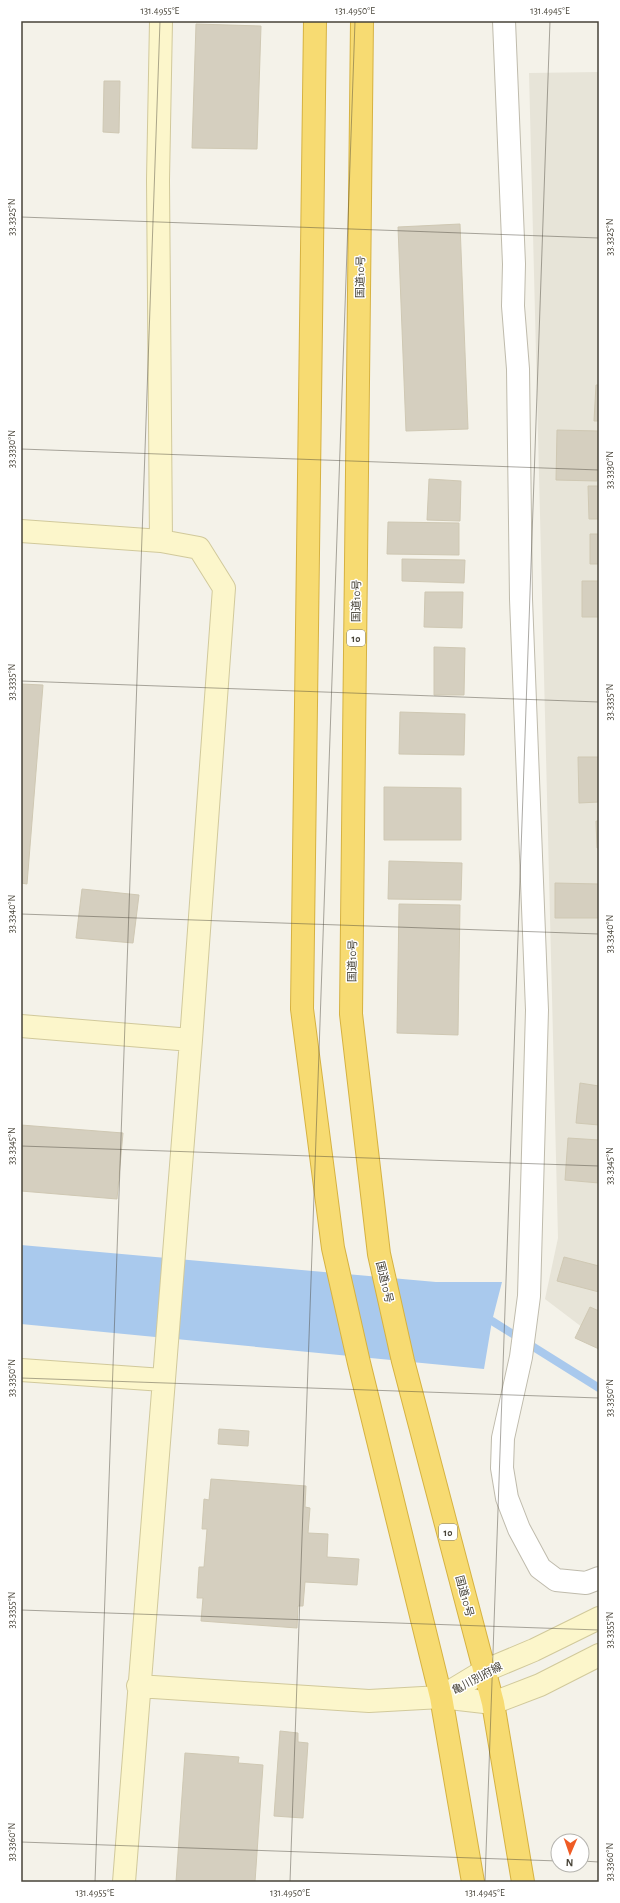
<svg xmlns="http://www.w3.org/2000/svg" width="620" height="1903" font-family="'Alegreya Sans','Noto Sans JP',sans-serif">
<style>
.residential{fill:#e7e4d8}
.water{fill:#a9c9ed}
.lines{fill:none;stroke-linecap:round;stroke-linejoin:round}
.stream{stroke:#a9c9ed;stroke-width:8}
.building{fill:#d5cfbf;stroke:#cfc8b3}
.street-casing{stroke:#bfbbac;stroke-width:24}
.secondary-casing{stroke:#d1c99b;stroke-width:24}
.highway-casing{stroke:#d6b241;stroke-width:24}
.street{stroke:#fff;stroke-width:22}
.secondary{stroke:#fcf6cb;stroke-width:22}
.highway{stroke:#f7db72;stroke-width:22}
.ticks{fill:none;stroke:#474338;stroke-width:1;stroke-opacity:0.45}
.labels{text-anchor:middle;stroke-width:3;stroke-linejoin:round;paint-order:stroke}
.shield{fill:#fff;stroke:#7e7b74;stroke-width:1}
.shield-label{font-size:10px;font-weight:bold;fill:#474338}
.street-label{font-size:11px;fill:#474338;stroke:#fff}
.neatline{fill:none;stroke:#474338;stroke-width:1.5}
.ticks-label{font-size:10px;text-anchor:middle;fill:#474338}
</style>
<rect width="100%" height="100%" fill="#f4f2e9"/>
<path class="residential" d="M599 72V1340L545 1299 558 1238 529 73Z"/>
<path class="water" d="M21 1245 436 1282H502L492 1321 484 1369 21 1324Z"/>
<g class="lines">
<path class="stream" d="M492 1321 599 1388"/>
</g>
<path class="building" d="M196 24 261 26 257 149 192 148Z
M104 81H120L119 133 103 132Z
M460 224 468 429 406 431 398 227Z
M596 385H599V421H594Z
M557 430 598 431 597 481 556 480Z
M429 479 461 481 460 521 427 520Z
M588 486H599V519H589Z
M388 522 459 523V555L387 554Z
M590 534H599V564H590Z
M402 559 465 560 464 583 402 581Z
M582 581H599V617H582Z
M425 592H463L462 628 424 627Z
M434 647 465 648 464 695H434Z
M21 684 43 685 27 884 21 883Z
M400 712 465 714 464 755 399 754Z
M578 757H599V802L579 803Z
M384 787 461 788V840H384Z
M596 821H599V848H597Z
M389 861 462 863 461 900 388 899Z
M555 883 599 884V918H555Z
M82 889 139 895 133 943 76 938Z
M399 904 460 905 458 1035 397 1033Z
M580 1083 599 1086V1125L576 1123Z
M21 1125 123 1133 117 1199 21 1191Z
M568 1138 599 1140V1183L565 1180Z
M564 1257 599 1266V1292L557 1281Z
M590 1307 599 1311V1349L575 1338Z
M219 1429 249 1431 248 1446 218 1444Z
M211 1479 306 1486 305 1507 310 1508 308 1533 328 1534 327 1557 359 1559 357 1585 305 1582 303 1606H298L297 1628 201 1621 203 1598H197L199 1567H204L207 1529H202L204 1499 209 1500Z
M280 1731 298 1733V1742L308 1743 303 1818 274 1816Z
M185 1753 239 1757 238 1763 263 1765 255 1882H176Z"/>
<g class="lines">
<defs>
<path id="street" d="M504 21 514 264 513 306 518 369 521 599 537 1010 529 1296 521 1357 503 1438 502 1468 507 1498 519 1529 540 1568 556 1580 586 1583 599 1578"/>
<path id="secondary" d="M21 531 161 541 199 548 224 588 191 1040 124 1882
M161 541 158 180 161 21
M21 1026 191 1040
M21 1370 163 1380
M138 1686 369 1701 441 1697 493 1703 540 1685 599 1655
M441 1697 484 1671 534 1650 599 1618"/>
<path id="highway" d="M315 21 302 1009 333 1248 359 1363 441 1697 473 1882
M362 21 351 1014 379 1254 403 1361 493 1703 523 1882"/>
</defs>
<use href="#street" class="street-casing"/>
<use href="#secondary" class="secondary-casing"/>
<use href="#highway" class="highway-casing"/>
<use href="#street" class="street"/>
<use href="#secondary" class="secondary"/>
<use href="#highway" class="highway"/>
</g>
<path class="ticks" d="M21 217 599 238M21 449 599 470M21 681 599 702M21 914 599 934M21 1146 599 1166M21 1378 599 1398M21 1610 599 1630M21 1842 558 1861M582 1861 599 1862M95 1882 160 21M290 1882 355 21M485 1882 550 21"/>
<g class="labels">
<g class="shield">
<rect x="347" y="630" width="18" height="16" rx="3"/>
<rect x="439" y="1524" width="18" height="16" rx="3"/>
</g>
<g class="shield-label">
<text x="356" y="642">10</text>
<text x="448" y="1536">10</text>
</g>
<g class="street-label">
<text transform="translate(360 277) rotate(-89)" y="4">国道10号</text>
<text transform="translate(356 601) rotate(-89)" y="4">国道10号</text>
<text transform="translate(352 961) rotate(-89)" y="4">国道10号</text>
<text transform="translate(385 1282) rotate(77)" y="4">国道10号</text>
<text transform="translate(465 1596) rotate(75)" y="4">国道10号</text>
<text transform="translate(477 1678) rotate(-28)" y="4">亀川別府線</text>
</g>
</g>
<rect width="620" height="1903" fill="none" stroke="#ffffff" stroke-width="44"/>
<g transform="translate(570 1853) rotate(182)"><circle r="19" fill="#ffffff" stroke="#b5b4af"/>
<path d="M0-3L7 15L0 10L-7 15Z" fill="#ef5c25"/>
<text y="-6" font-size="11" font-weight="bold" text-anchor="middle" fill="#474338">N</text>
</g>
<rect x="22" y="22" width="576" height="1859" class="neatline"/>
<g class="ticks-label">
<text x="160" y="14">131.4955°E</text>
<text x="355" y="14">131.4950°E</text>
<text x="550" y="14">131.4945°E</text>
<text transform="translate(11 217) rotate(-90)" y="4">33.3325°N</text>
<text transform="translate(609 237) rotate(-90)" y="4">33.3325°N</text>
<text transform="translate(11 449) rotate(-90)" y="4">33.3330°N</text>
<text transform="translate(609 470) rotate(-90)" y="4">33.3330°N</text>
<text transform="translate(11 682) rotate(-90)" y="4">33.3335°N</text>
<text transform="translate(609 702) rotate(-90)" y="4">33.3335°N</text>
<text transform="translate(11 914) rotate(-90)" y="4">33.3340°N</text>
<text transform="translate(609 934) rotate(-90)" y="4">33.3340°N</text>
<text transform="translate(11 1146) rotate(-90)" y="4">33.3345°N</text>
<text transform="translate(609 1166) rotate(-90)" y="4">33.3345°N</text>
<text transform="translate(11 1378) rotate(-90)" y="4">33.3350°N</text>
<text transform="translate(609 1398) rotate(-90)" y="4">33.3350°N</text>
<text transform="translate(11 1610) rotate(-90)" y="4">33.3355°N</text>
<text transform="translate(609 1630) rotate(-90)" y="4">33.3355°N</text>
<text transform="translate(11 1842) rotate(-90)" y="4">33.3360°N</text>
<text transform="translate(609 1862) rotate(-90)" y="4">33.3360°N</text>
<text x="95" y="1896">131.4955°E</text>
<text x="290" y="1896">131.4950°E</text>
<text x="485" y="1896">131.4945°E</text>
</g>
</svg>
